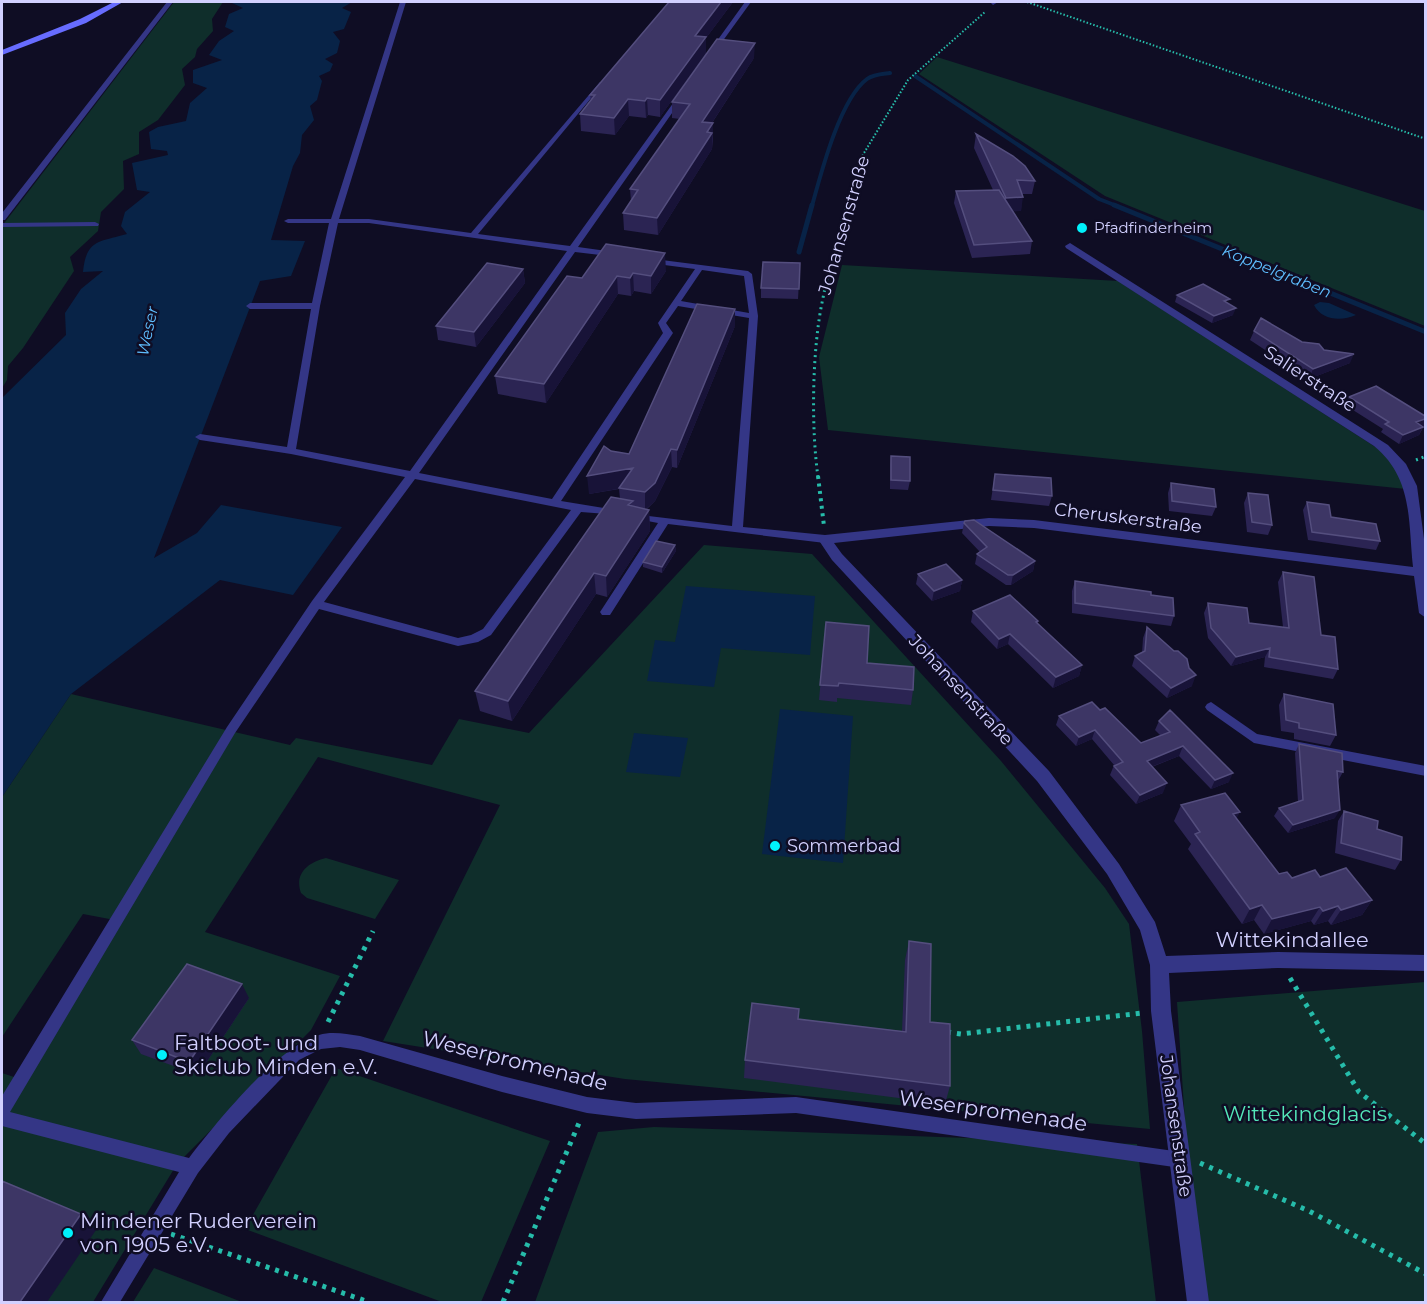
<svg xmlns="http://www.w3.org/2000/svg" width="1427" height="1304" font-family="Montserrat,sans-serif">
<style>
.green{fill:#0f2e2b}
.water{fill:#082347}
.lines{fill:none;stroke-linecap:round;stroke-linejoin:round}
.stream-far1{stroke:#082347;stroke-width:4}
.stream{stroke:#082347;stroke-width:5}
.path-far3{stroke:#26bcaa;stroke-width:2;stroke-dasharray:1.5 2;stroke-linecap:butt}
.path-far2{stroke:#26bcaa;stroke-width:3;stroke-dasharray:2 4;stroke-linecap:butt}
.path-far1{stroke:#26bcaa;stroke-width:4;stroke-dasharray:3 4.5;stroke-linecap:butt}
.path{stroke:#26bcaa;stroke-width:5;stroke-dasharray:4 6;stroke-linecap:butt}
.service{fill:#343686;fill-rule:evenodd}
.minor{fill:#343686;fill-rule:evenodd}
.secondary{fill:#676cff;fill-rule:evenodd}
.wall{fill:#2b2453}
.shaded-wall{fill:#181338}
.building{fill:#3d3665;stroke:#544e7e;stroke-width:1.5}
.poi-dot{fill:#00f1fb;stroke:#0f0d24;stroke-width:2}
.labels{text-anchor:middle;stroke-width:5;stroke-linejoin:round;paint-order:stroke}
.far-poi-label{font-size:15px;fill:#d2d0ff;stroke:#0f0d24;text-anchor:start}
.far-water-label{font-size:16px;font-style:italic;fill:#5ebeff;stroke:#0f0d24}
.street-label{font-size:18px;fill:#d2d0ff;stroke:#0f0d24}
.poi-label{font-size:18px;fill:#d2d0ff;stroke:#0f0d24;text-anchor:start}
.near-street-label{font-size:21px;fill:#d2d0ff;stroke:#0f0d24}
.near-poi-label{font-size:21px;fill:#d2d0ff;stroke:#0f0d24;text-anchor:start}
.near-park-label{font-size:21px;fill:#54e7b9;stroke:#0f0d24}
</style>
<rect width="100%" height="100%" fill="#0f0d24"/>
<path class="green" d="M174 2H223L212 19 213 31 197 49 195 57 182 69 185 85 158 120 139 132V154L123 161 124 189 101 212 98 231 70 257 74 271 23 348 8 366 7 380 2 388V226Z
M937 57 1425 211V326L1105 196 919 74Z
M842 265 1118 281 1394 459 1406 489 828 430 819 357Z
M704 545 812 554 1001 761 1105 888 1129 924 1142 1031 1150 1129 625 1079 383 1041 500 805 318 757 205 932 340 976 311 1030 177 1164 93 1302H2V1073L23 1080 120 921 83 914 2 1037V797L71 694 290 745 296 738 432 765 459 719 529 733Z
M326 858 399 880 375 919 307 898 301 893C294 874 308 862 326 858Z
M1425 982V1302H1197L1177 1002Z
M336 1068 550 1141 481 1302H442L245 1229Z
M654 1127 1137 1144 1156 1302H535L598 1132Z
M154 1268 242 1302H133Z"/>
<path class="water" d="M233 2H352L342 8 351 12 344 29 333 32 340 41 337 53 325 59 333 64 330 71 319 76 322 81 317 100 310 106 314 120 302 135 300 153 293 166 271 240 305 241 291 276 260 281 154 558 197 533 221 505 342 527 293 595 220 580 71 694 2 797V398L66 335 65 313 81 289 103 271 83 272C86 239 100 242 127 234L121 226 125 212 150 192 137 190 132 163 168 155 167 151 151 149 149 132 158 127 186 121 190 103 207 88 193 83V70L222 60 209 55 219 41 234 31 225 27 229 14 243 8 232 3Z
M1320 302 1329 303 1356 315C1342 321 1322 321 1314 305Z
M686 586 815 596 810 655 721 648 714 687 647 681 655 640 675 642Z
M780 709 853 716 843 863 762 854Z
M634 733 688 738 680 777 626 772Z"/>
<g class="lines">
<path class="stream-far1" d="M915 76 1099 199 1117 206
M812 206C821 173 840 99 867 79 874 74 883 74 890 73"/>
<path class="stream" d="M1114 205 1426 332
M799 252 812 205"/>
<path class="path-far3" d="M1027 2 1426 139
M847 206 861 158 908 80 985 12"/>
<path class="path-far2" d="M1416 460 1426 456
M818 477C811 427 812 348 823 298 829 267 838 236 847 205"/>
<path class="path-far1" d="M818 476 824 526"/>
<path class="path" d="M1290 978 1359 1092 1426 1144
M328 1022 373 931
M947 1032 961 1034 1142 1013
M1200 1163 1309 1211 1426 1274
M171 1234 369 1302
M503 1302 579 1123"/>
<path class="service" d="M167 2H173L5 220H2V213Z
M400 2H406L339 219H369L471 233 600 82 602 83V85L478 234 570 246 679 95 684 96 578 247 614 252 618 255 617 257 575 252 419 473 552 499 663 333 658 323 695 269 649 263 646 262V258L748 271 752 274 758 316 743 527 825 535 830 539 825 543 668 524 610 615H602L600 612 602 609 658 523 632 518 631 516 632 514 732 526 749 318 678 306 666 323 673 333 561 501 616 510 621 513 620 515 581 512 491 635 478 642 458 646 319 609 235 733 10 1112 189 1158C215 1124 279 1045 319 1035 332 1031 346 1034 360 1036L502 1076 587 1097 636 1103 796 1097 1181 1152 1187 1154 1189 1160 1187 1166 1181 1168 796 1113 636 1119 587 1113 502 1092 360 1050 340 1047 321 1049 299 1060 229 1133 198 1173 120 1302H101L179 1172 2 1126V1096L227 727 312 601 405 477 291 454 200 440 195 437 200 434 287 447 311 309H250L246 306 250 303H312L329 223H288L284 221 288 219H331ZM338 223H369L567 251 410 471 296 449 320 306ZM702 270 744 276 749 313 681 301ZM415 479 571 510 483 629 471 635 458 638 324 602Z
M745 2H751L714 53H710L709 52Z
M95 222 99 224 98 226 2 227V223Z
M1211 702 1257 734 1426 766V776L1254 743 1207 710 1205 707 1207 704Z"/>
<path class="minor" d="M990 2H998L993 5Z
M1070 243 1388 445 1406 464 1417 486 1426 554V618L1419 613 1414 576 1034 528 989 526 834 543 842 554 1049 771 1119 864 1155 922 1166 956 1278 952 1426 955V971L1278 968 1169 973 1171 1011 1209 1302H1187L1151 1011 1150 965 1140 930 1107 874 1037 781 832 560 818 539 825 535 989 518 1034 520 1413 567C1408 520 1413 478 1374 446L1066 248 1065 246Z"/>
<path class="secondary" d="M114 2H123L86 23 2 55V50L80 19Z"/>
</g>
<path class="wall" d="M669 2H733L706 38V53L660 117 648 115 646 118 629 116 615 135 581 131 580 114 591 101 590 95Z
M754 58 712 123 713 139 712 149 658 235 624 230 623 213 631 201 630 189 680 119 672 118V102Z
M976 134 1035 181 1032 194H1022L1021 211H1013L1032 241 1030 254 972 258 954 203 956 191 993 190 974 148Z
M606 244 666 271 651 294 634 291 631 296 618 294 546 403 498 394 495 376 582 278Z
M800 263 798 299 761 298V288Z
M523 269 525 283 476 347 438 340 436 326Z
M1177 295 1229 304 1233 315 1212 323 1175 302Z
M735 326 677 468 672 467 655 501 647 509 649 510 650 531 607 597 596 594 512 721 480 711 475 691 620 499 619 489 589 494 611 451 629 454Z
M1254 331 1302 342 1350 363 1309 379 1250 340Z
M1349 397 1424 426 1419 435 1399 444 1381 432 1383 429 1345 405Z
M891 456 910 481 908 490 890 489V465Z
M995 474 1052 496 1049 506 991 500Z
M1171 483 1216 507 1212 516 1169 511 1168 493Z
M1248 493 1272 525 1268 535 1247 532 1244 503Z
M1307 502 1331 517 1380 541 1376 550 1308 540 1303 510Z
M964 523 1035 561 1033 571 1011 585H1006L975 564 977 554 980 552 962 533Z
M675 545 676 551 662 573 643 567V562Z
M1283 572 1321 635 1338 669 1333 679 1264 667 1265 657 1231 666 1208 638 1204 613 1208 603 1249 623 1283 627 1278 582Z
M918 574 962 580 960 591 932 601 916 584Z
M1075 581 1151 595 1174 616 1171 626 1072 613V591Z
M973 611 1038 621V624L1082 665 1079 676 1053 688 1008 644 997 649 971 622Z
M826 622 867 663 913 690 911 705 837 698V702L819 700Z
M1147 627 1192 686 1167 698 1132 666 1135 656 1142 653 1143 638Z
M1284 694 1336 735 1330 746 1294 739V733L1281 731 1279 705Z
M1100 710 1141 743 1161 736 1155 730 1159 721 1229 782 1211 789 1179 756 1152 767 1163 793 1136 804 1110 775 1114 765 1092 739 1076 746 1056 725 1059 716Z
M1299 744 1343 772 1338 781 1335 818 1288 833 1274 816 1279 808 1298 802 1295 753Z
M1181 805 1236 818 1279 874 1292 878 1320 877 1372 900 1362 915 1331 925 1328 921 1314 925 1311 921 1264 934 1254 920 1242 924 1188 849 1191 844 1174 821Z
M1344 811 1377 829 1401 860 1395 870 1335 853 1338 821Z
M909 941 930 1022 950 1086 945 1104 744 1078 745 1060 798 1019 902 1031 905 960Z
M249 998 198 1075 141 1054 132 1040Z"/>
<path class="shaded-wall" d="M721 2H733L706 38V53L660 117V100L695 36Z
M755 43 754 58 702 138V122Z
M647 98 648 115 646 118 645 101Z
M628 99 629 116 615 135 614 118Z
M713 123 712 149 658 235 657 218Z
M1023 197 1021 211 1003 212 1006 198Z
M665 253 666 271 651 294V276Z
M523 269 525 283 476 347 474 332Z
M633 273 634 291 631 296 630 278Z
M617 276 618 294 546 403 544 384Z
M1236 308 1233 315 1212 323 1214 316Z
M735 309V326L677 468V450Z
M1354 354 1350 363 1309 379 1313 369Z
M1425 419V422L1424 426 1412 431 1416 422Z
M1423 427 1419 435 1399 444 1403 435Z
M671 449 672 467 655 501 645 510V492Z
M633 468 634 486 589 494 587 476Z
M649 510 650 531 607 597 606 576Z
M675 545 676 551 662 573V567Z
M1035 561 1033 571 1011 585 1013 575Z
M594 573 596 594 512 721 508 701Z
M962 580 960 591 932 601 934 591Z
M1010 634 1008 644 997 649 999 639Z
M1270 648 1265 657 1231 666 1236 657Z
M1082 665 1079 676 1053 688 1056 677Z
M1196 675 1192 686 1167 698 1171 688Z
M1095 730 1092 739 1076 746 1079 737Z
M1183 746 1179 756 1143 770 1147 761Z
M1233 773 1229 782 1211 789 1215 780Z
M1167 783 1163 793 1136 804 1140 795Z
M1340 810 1335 818 1288 833 1293 825Z
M1240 812 1232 827 1233 814Z
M1372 900 1362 915 1331 925 1341 910Z
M1262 905 1254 920 1242 924 1250 909Z
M1338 906 1328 921 1314 925 1323 911Z
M1320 907 1311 921 1264 934 1272 919Z
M242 984 249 998 198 1075 189 1062Z
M81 1214 96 1230 47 1302H20Z"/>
<path class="building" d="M669 2H721L695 36 706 37 660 100 647 98 645 101 628 99 614 118 580 114 595 95H590Z
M717 39 755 43 702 122 713 123 707 132 712 133 657 218 623 213 638 190 630 189 690 104 672 102Z
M976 134 1013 156 1025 166 1035 181 1017 180 1023 197 1006 198Z
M999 190 1032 241 974 245 956 191Z
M606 244 665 253 651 276 633 273 630 278 617 276 544 384 495 376 567 276 582 278Z
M763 262 800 263 799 289 761 288Z
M487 263 523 269 474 332 436 326Z
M1203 284 1230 299 1224 301 1236 308 1214 316 1177 295Z
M697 304 735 309 677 450 671 449 655 483 645 492 619 488 633 468 587 476 604 446 611 451 629 454Z
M1261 318 1302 342 1319 344 1324 350 1354 354 1313 369 1254 331Z
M1376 386 1425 416V419L1416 422 1423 427 1403 435 1385 424 1389 422 1349 397Z
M891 456 910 457V481L891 480Z
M995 474 1051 478 1052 496 993 490Z
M1171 483 1214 489 1216 507 1172 501Z
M1248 493 1268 495 1272 525 1252 522Z
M611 497 633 501 628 505 649 510 606 576 594 573 508 701 475 691Z
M1307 502 1329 505 1331 517 1376 524 1380 541 1312 532Z
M974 520 1035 561 1013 575H1008L977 554 987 547 964 523 965 521Z
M656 541 675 545 662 567 643 562Z
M946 564 962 580 934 591 918 574Z
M1283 572 1314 577 1321 635 1335 637 1338 669 1269 657 1270 648 1236 657 1211 628 1208 603 1247 608 1249 623 1289 628Z
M1075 581 1151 592V595L1173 598 1174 616 1075 603Z
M1010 595 1038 621 1036 622 1082 665 1056 677 1010 634 999 639 973 611Z
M826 622 869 626 867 663 914 667 913 690 839 683 838 686 820 685Z
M1147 627 1174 651H1178L1187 659 1189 668 1196 675 1171 688 1135 656 1145 651Z
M1284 694 1333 704 1336 735 1299 728V723L1286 720Z
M1092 702 1100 710 1105 708 1141 743 1170 732 1159 721 1170 710 1233 773 1215 780 1183 746 1147 761 1167 783 1140 795 1114 766 1123 762 1095 730 1079 737 1059 716Z
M1299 744 1342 753 1343 772 1337 771 1340 810 1293 825 1279 808 1303 800Z
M1225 793 1240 812 1233 814 1279 874 1287 872 1292 878 1315 870 1320 877 1346 868 1372 900 1341 910 1338 906 1323 911 1320 907 1272 919 1262 905 1250 909 1195 834 1200 832 1181 805Z
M1344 811 1378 821 1377 829 1402 837 1401 860 1341 843Z
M909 941 931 944 930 1022 950 1024V1086L745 1060 752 1003 799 1009 798 1019 906 1032Z
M187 964 242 984 189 1062 132 1040Z
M2 1181 81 1214 20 1302H2Z"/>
<g class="poi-dot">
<circle cx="1082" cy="228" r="6"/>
<circle cx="775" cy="846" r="6"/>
<circle cx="162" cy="1055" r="6"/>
<circle cx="68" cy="1233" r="6"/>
</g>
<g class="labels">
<g class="far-poi-label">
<text x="1094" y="233">Pfadfinderheim</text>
</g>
<g class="far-water-label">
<text transform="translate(1277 271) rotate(22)" y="6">Koppelgraben</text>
<text transform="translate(147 331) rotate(-78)" y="6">Weser</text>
</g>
<g class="street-label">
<text transform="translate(844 225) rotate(-74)" y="6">Johansenstraße</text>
<text transform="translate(1310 379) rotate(33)" y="6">Salierstraße</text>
<text transform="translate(1128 518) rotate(7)" y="6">Cheruskerstraße</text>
<text transform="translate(961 690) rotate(47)" y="6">Johansenstraße</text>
<text transform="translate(1176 1126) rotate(82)" y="6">Johansenstraße</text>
</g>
<g class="poi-label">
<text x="787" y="852">Sommerbad</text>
</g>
<g class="near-street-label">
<text x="1292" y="947">Wittekindallee</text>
<text transform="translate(515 1061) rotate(14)" y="7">Weserpromenade</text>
<text transform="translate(993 1111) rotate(8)" y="7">Weserpromenade</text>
</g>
<g class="near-poi-label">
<text x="174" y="1050">Faltboot- und<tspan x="174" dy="24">Skiclub Minden e.V.</tspan></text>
<text x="80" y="1228">Mindener Ruderverein<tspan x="80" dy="24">von 1905 e.V.</tspan></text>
</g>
<g class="near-park-label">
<text x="1305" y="1121">Wittekindglacis</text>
</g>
</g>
<rect width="1427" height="1304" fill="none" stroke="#d2d0ff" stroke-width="6"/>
</svg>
